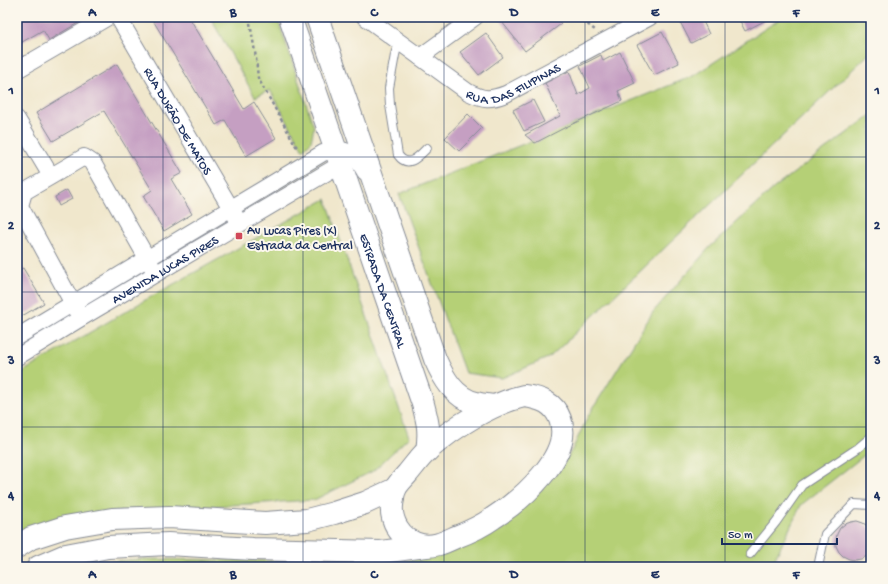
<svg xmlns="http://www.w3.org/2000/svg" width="888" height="584" font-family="'Gochi Hand',sans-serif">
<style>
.green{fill:#b5d076;stroke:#68806a}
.building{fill:#c59fc2}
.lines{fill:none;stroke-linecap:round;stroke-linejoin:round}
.lane-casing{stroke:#868b95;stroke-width:10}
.street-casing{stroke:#868b95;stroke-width:18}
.secondary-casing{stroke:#868b95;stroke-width:24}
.path{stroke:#868b95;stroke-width:2.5;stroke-dasharray:3 3;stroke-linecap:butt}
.lane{stroke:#fff;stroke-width:8}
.street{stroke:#fff;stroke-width:16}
.secondary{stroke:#fff;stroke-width:22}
.grid{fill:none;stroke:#1b2f5e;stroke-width:1;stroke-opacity:0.55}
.poi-dot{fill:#d1495b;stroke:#fbf7ec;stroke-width:1.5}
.labels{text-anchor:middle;stroke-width:4;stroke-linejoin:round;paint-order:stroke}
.street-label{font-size:13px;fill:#1b2f5e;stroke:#fbf7ec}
.poi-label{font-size:13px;fill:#1b2f5e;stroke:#fbf7ec;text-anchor:start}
.neatline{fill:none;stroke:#1b2f5e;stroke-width:1.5}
.grid-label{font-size:13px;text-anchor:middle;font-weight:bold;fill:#1b2f5e}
</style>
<rect width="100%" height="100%" fill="#fbf7ec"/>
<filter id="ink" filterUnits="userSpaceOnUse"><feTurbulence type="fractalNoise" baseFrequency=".025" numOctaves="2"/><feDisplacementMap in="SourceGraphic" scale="8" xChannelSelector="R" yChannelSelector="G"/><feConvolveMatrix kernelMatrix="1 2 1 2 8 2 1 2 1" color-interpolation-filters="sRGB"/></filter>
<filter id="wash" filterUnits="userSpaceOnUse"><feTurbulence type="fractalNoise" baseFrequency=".012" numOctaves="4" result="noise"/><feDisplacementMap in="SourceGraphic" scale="16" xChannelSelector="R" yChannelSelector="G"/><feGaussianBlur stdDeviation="0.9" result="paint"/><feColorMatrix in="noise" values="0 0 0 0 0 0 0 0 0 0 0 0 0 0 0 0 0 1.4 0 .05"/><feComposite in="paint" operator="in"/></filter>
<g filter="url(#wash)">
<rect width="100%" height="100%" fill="#f0e7cc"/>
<path class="green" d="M210 17H277L314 127 311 142 303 150 270 90 255 97Z
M783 17H871V52L550 357 502 378 465 373 399 194 693 76Z
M871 115V450L801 505 771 567H79L94 563 144 559 396 563 448 552 497 529 528 503 557 473 573 448 587 418 653 312 709 248 774 188Z
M326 199 409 437 373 471 314 500 116 512 17 537V375L147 299Z"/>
<g id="blocks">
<path class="building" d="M17 17H82L83 20 49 40 43 30 17 45Z
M151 17H189L244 109 254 102 276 138 246 156 225 120 216 125Z
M451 17H460L454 21Z
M498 17H556L561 24 525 51Z
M681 17H701L709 34 691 43 678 18Z
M743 17H770V18L745 31 739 19Z
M662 32 679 63 654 75 637 45Z
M486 33 503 57 479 75 460 52Z
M620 52 635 83 618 91 622 101 566 127 535 143 525 135 560 116 545 83 569 71 578 95 590 88 580 66 601 55 603 61Z
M117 64 182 173 171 179 192 214 164 231 143 196 152 190 104 111 53 141 36 113Z
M533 100 544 122 524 131 513 110Z
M468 114 482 128 459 151 445 138Z
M67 190 72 199 59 206 55 197Z
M23 268 44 303 17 319V271Z
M857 521 863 523 869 527 871 530V551L867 556 861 559 855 560 849 559 843 556 839 552 836 546V540L837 534 840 528 845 524 851 522Z"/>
</g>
</g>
<g filter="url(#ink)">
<use href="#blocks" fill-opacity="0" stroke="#868b95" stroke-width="1"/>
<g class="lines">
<defs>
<path id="lane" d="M402 44 396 51 395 55 389 88 390 105 398 155C408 169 418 157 427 148
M750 554 776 522 802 485 858 448 871 437
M818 567 825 534 854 504 871 505"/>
<g id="street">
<path id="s1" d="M118 17 236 217"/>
<path id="s2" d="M365 17 468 92C484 100 490 100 506 94L650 17"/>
<path d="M420 57 475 17"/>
<path d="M17 70 108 17"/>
<path d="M17 119 51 176"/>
<path d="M78 313 20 206 24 192 84 157 93 163 152 267"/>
<path d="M17 337 323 153C345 145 355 153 365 172"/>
<path id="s3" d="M17 357 81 318 341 164 347 157"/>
</g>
<g id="secondary">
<path id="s4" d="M290 17 423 404C428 423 430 431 427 451"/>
<path d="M317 17 435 359C443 377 454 398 476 403 482 405 488 405 494 406"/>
<path d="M524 396C541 398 554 403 560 419 574 455 520 501 493 518 482 526 469 532 456 537 445 542 433 548 421 545 400 540 388 519 393 499 393 496 394 492 395 490 397 484 404 478 408 473 414 466 420 457 428 450 452 428 492 403 524 396Z"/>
<path d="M17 547 31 538 65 527 112 519 169 517 265 523 307 520 334 513 365 503 395 489"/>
<path d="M38 567 66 555 108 547 168 544 253 549 381 552 426 546"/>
</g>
</defs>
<use href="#lane" class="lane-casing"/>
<use href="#street" class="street-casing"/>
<use href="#secondary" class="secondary-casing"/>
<path class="path" d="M249 17 256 58 258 78 296 146 299 149
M578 17 595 30"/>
<use href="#lane" class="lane"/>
<use href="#street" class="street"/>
<use href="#secondary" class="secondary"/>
</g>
</g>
<path class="grid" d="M163 17V567M303 17V567M444 17V567M585 17V567M725 17V567M17 157H871M17 292H871M17 427H871"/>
<rect class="poi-dot" x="235" y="232" width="8" height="8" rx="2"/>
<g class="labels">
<g class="street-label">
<text dy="5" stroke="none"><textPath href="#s2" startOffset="177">RUA DAS FILIPINAS</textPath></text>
<text dy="5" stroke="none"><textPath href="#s1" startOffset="120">RUA DURÃO DE MATOS</textPath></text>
<text dy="5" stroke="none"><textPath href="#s3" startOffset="172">AVENIDA LUCAS PIRES</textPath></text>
<text dy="5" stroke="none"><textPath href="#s4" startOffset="289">ESTRADA DA CENTRAL</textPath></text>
</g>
<g class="poi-label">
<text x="247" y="234">Av Lucas Pires (X)<tspan x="247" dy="15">Estrada da Central</tspan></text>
</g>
</g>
<rect width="888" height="584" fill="none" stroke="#fbf7ec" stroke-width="44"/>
<path d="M722 538v6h115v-6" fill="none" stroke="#1b2f5e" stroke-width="2"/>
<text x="728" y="538" font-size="12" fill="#1b2f5e" stroke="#fbf7ec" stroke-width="3" paint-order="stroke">50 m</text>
<rect x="22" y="22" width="844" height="540" class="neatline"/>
<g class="grid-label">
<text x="92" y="16">A</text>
<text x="233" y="16">B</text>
<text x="374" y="16">C</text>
<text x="514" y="16">D</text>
<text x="655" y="16">E</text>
<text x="796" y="16">F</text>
<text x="11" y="94">1</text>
<text x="877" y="94">1</text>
<text x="11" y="229">2</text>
<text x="877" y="229">2</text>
<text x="11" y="364">3</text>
<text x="877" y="364">3</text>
<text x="11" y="499">4</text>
<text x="877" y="499">4</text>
<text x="92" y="578">A</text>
<text x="233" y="578">B</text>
<text x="374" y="578">C</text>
<text x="514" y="578">D</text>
<text x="655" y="578">E</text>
<text x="796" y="578">F</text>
</g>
</svg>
